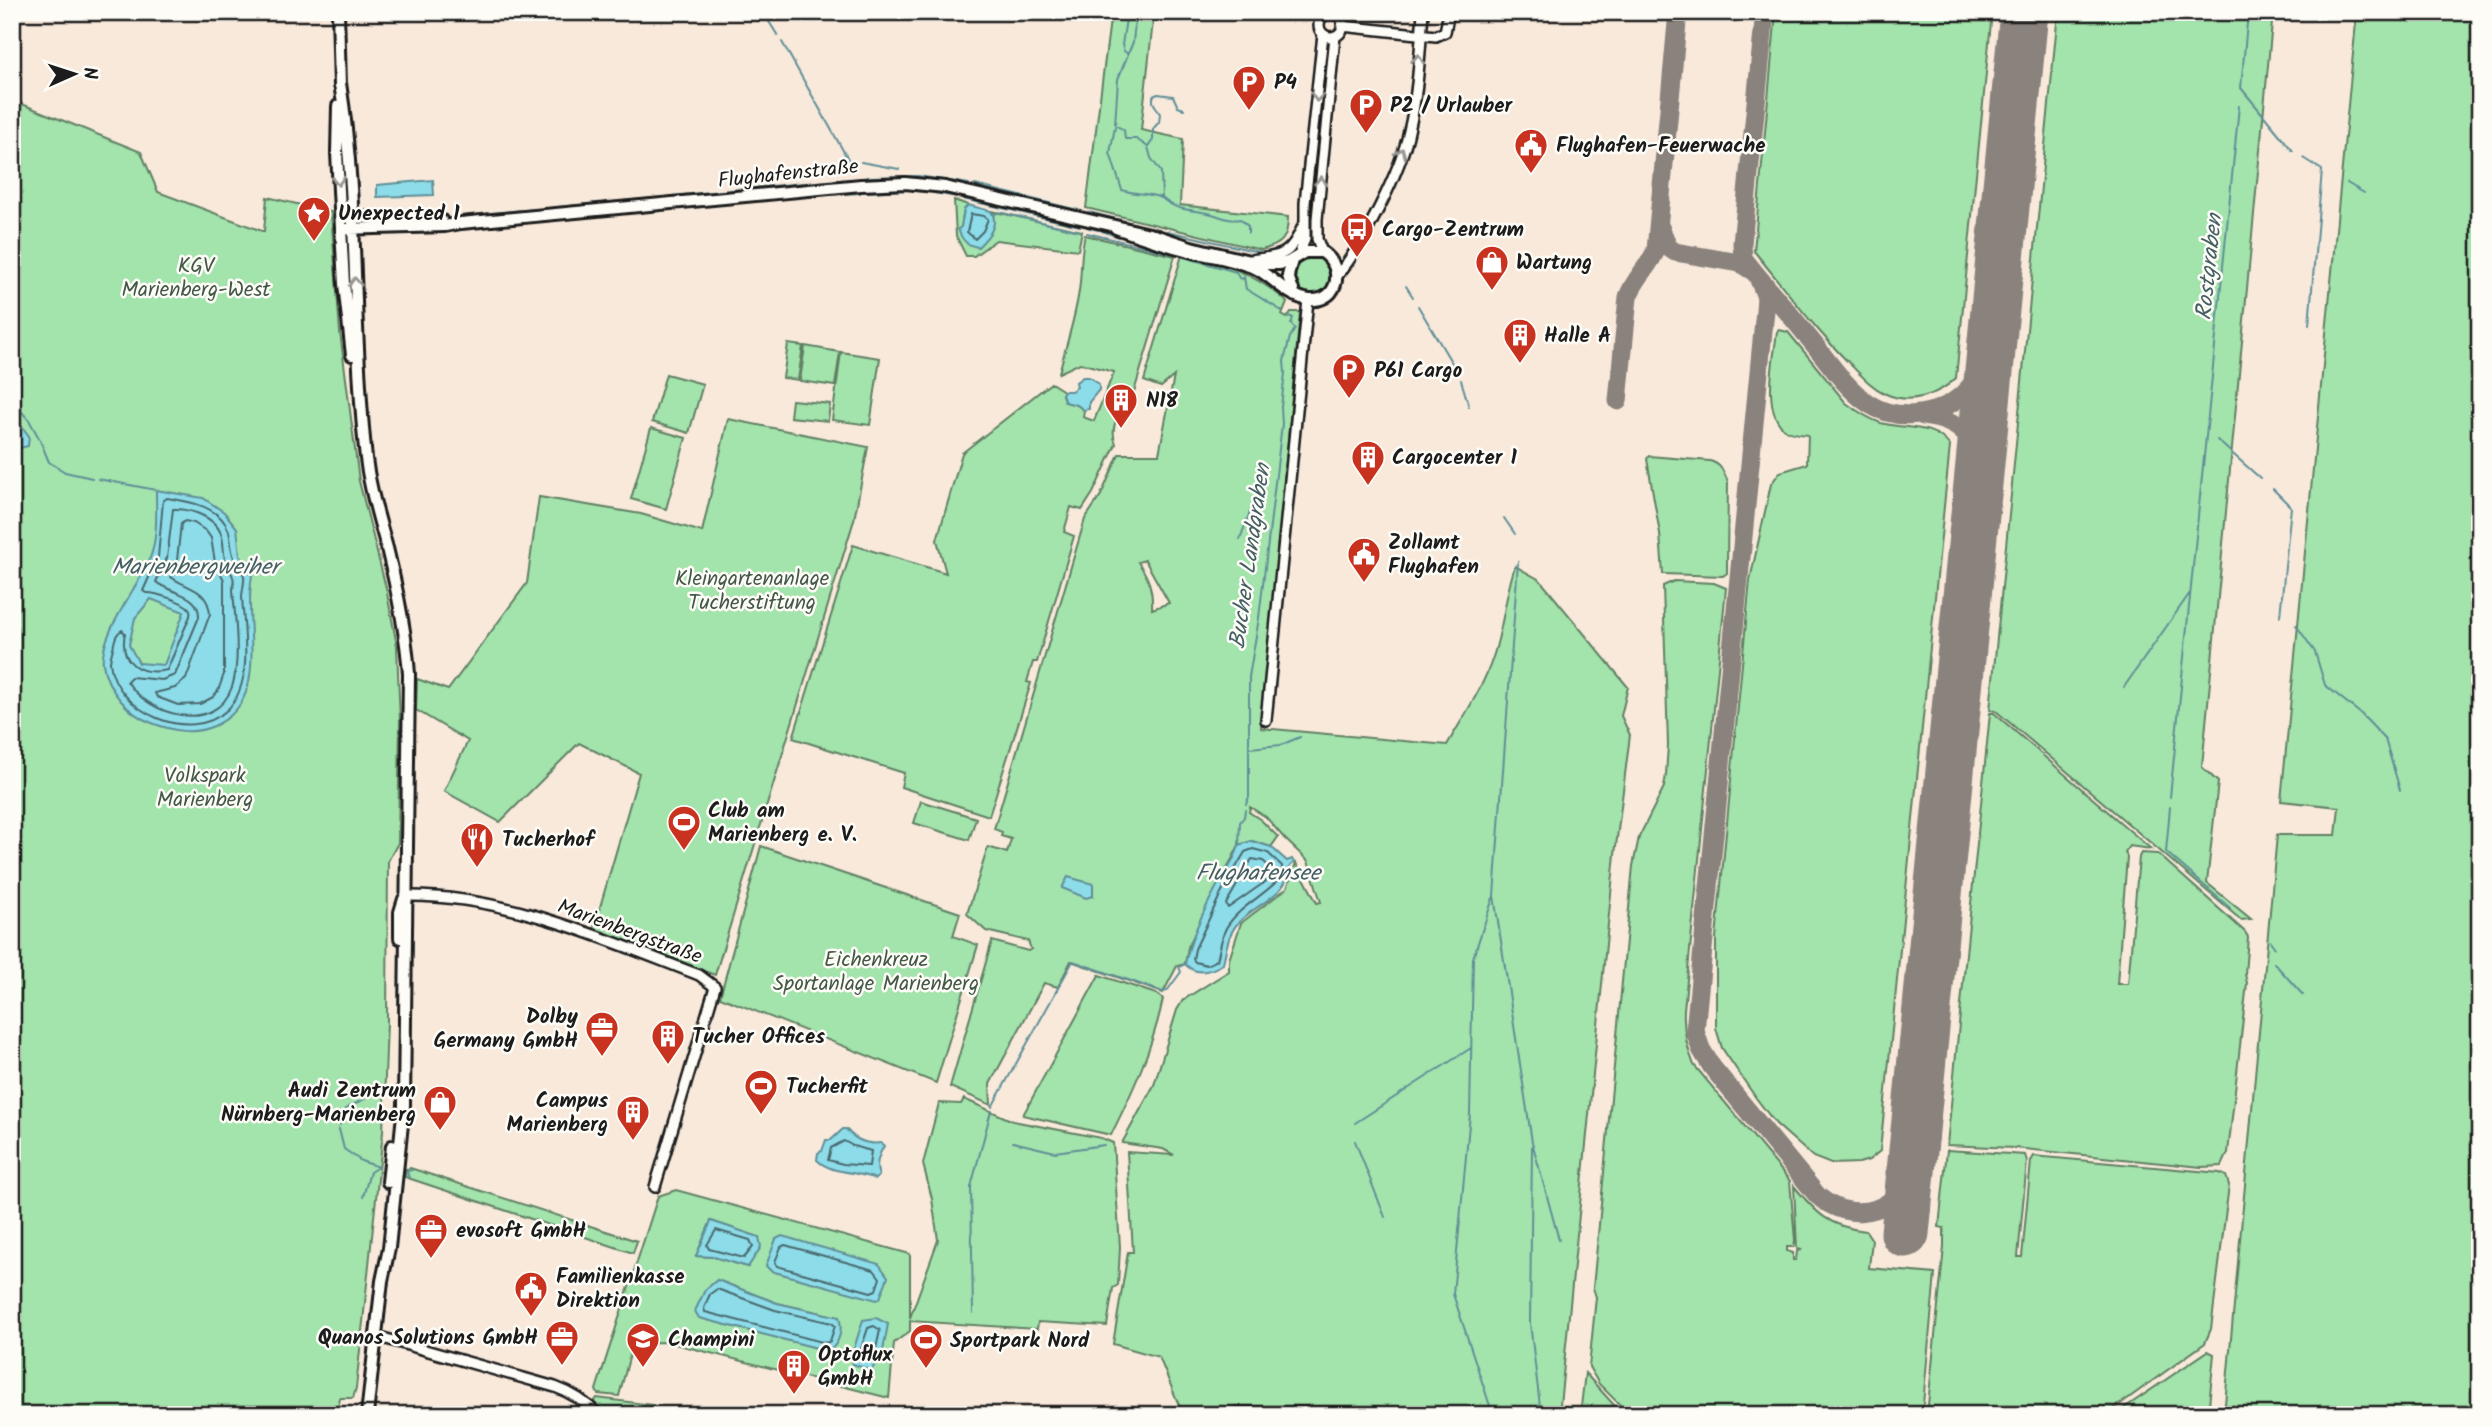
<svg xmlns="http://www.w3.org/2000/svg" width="2492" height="1427" font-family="Kalam,sans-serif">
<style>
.green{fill:#a3e3ac;stroke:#608064;stroke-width:2;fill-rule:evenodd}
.water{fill:#8ddce9;stroke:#608f97;stroke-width:2;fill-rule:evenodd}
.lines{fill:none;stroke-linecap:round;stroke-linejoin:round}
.shore{stroke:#49696e;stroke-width:2}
.stream{stroke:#608f97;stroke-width:2}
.taxiway{stroke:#8a827c;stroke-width:19}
.runway{stroke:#8a827c;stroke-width:49}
.minor-casing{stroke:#1c1c1c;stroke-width:14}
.major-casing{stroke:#1c1c1c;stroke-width:16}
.minor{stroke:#fdfcf7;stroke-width:9}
.major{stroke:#fdfcf7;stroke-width:10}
.oneway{stroke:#989794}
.labels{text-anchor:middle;stroke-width:5;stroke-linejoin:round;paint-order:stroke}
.poi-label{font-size:21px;font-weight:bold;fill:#1c1c1c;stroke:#fdfcf7;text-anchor:start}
.street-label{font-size:21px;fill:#1c1c1c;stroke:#fdfcf7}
.park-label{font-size:21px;fill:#445847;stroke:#fdfcf7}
.water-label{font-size:23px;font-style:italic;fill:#445f64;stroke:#fdfcf7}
</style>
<rect width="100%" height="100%" fill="#f8e9db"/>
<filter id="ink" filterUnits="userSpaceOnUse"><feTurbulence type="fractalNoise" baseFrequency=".0143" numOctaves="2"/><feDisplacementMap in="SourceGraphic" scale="14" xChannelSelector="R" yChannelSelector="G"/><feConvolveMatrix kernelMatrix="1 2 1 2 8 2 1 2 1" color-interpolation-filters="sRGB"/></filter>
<g filter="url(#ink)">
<path class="green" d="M1111 12H1154L1141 130 1183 139 1180 205 1288 217C1288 239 1282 245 1261 250L1086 208Z
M1776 12H1992L1956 378C1939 395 1910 405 1886 394 1871 387 1860 374 1849 363 1814 328 1785 289 1754 251Z
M2058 12H2273L2202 767 2218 782 2207 883 2251 919 2241 920 1996 711 1990 710Z
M2357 12H2480V1415H2224L2277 835H2336L2339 807 2281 801Z
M12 100 141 152 158 192 262 231H264L267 197 331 212 340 332 359 481 386 588 397 646 400 722 398 843 388 861 387 1022 383 1132 356 1388 353 1398H340L337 1415H12Z
M954 200 968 205 964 210 961 228 994 215 991 211 1082 231 1078 250 996 240 974 256H966L956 236Z
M1085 235 1175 256 1130 405C1116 413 1110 429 1116 444L1093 493 1082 510 1071 507 1064 532 1074 536 1037 662H1033L1027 682 1031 683 989 816 901 787 904 773 793 738 853 545 946 573 937 540 962 453 1051 383 1064 391 1062 395 1065 402 1077 405 1084 410 1083 417 1094 421 1114 372 1080 363 1059 373C1066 345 1075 319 1079 291 1082 271 1080 254 1085 235Z
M1319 254 1331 268C1331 291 1315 305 1294 288L1291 265 1296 257Z
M1182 255C1226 266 1248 269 1284 299L1287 303 1282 315 1287 318 1291 312H1300L1261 728 1447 745C1463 717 1483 688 1493 657 1503 628 1505 596 1515 566L1540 580 1628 687 1621 716 1630 735 1615 854 1559 1415H1405L1404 1407 1235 1406 1236 1415H1183L1159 1357 1113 1344 1128 1252H1133L1127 1152 1174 1155 1163 1149 1122 1143 1154 1085 1177 1010 1183 1000 1229 971V960L1241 923 1287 888 1296 863 1317 903 1321 902 1308 861 1284 838 1266 817 1250 807 1249 812 1261 820 1278 837 1271 847 1252 841 1239 845 1188 947 1185 964 1177 966 1163 993 1071 961 1058 987 1044 983 990 1084 991 1105 950 1087 992 941 1028 951 1031 949 1028 941 986 931 967 914 988 847 1007 853 1011 839 1001 836 1002 832 994 829 1085 519 1101 495 1119 454H1159L1174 376 1161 387 1144 381ZM1145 560 1169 603 1152 609C1153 590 1149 578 1138 562Z
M1779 330 1788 332 1846 403C1857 411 1869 419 1881 423 1906 430 1933 423 1950 446L1880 1151 1869 1160 1859 1163 1831 1164 1813 1157 1776 1124 1756 1098 1722 1048 1716 1028V938L1750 580 1771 484 1780 472 1807 464 1808 435C1801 434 1792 434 1786 430 1761 414 1774 357 1777 332Z
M788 344 803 346 798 380 783 378Z
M805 346 840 352 835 386 800 381Z
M841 352 880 358 870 425 832 420Z
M666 374 703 384 689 433 652 422Z
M792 400 830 404 828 421 790 417Z
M728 419 868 447 854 520 715 975 593 931 639 773 579 743 500 822 444 791 468 741 416 710 417 679 448 690 527 583 539 497 641 514 702 532Z
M651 428 686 438 666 509 631 499Z
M1649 456 1710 461C1721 464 1724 472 1728 482L1727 566V573L1723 576 1663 574 1660 534 1647 459Z
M1674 581 1714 583 1726 588 1684 1010C1683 1030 1686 1046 1694 1065L1790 1181 1795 1240 1794 1247H1787V1251L1793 1253V1260H1796L1797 1251 1802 1250 1797 1249 1794 1186C1816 1213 1829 1227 1866 1231L1872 1240 1869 1268 1935 1274 1922 1415H1630L1599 1384 1589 1367 1596 1297 1593 1288 1633 866 1639 837 1664 787 1666 775 1668 745 1663 586Z
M1990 713H1994L2151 849 2129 846 2125 852 2127 857 2117 984H2128L2139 857 2141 853 2158 854 2245 932 2248 937 2245 974 2247 983 2228 1153 2222 1166 2201 1167 2014 1148 1947 1145Z
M921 801 976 818 969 840 914 823Z
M761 846 960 913 953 936 978 945 936 1083 720 997Z
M1099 975 1156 994 1163 999C1153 1047 1133 1091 1111 1135L1023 1115Z
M964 1099 1013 1121 1101 1138 1113 1143 1120 1247 1118 1285 1113 1288 1107 1326 1038 1322 1037 1329 910 1321V1331L894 1343 889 1398 667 1342 633 1343 619 1396 598 1394 596 1390 658 1196 676 1190 910 1254V1318L938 1240 932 1199 923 1164 939 1103 961 1104ZM711 1221 759 1237 748 1267 714 1257 696 1256ZM717 1280 777 1303 839 1317 829 1351 700 1318 695 1311Z
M1947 1150 2025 1155 2027 1161 2018 1257H2022L2031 1161 2034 1156 2220 1173 2226 1176 2229 1185 2211 1329 2205 1343 2105 1415H1927L1944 1247V1228L1939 1227Z
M410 1168 637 1241 633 1253 405 1177 406 1169Z
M2208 1351 2214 1354 2208 1415H2114Z
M1585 1373 1623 1415H1580Z
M597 1398 653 1405 652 1415H606L594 1402Z"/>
<path class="water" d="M433 180 434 195 377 197V185Z
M968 205 991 211C1000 225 988 237 978 247 966 245 962 240 958 229L961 227 964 210Z
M1083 377H1089L1099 384V390L1089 402V409L1084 410 1077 405 1065 402 1062 394 1064 391H1071L1077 387 1076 382Z
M12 418 16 419 29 436 28 446 12 450Z
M156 490 203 498 224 512 237 528 240 555 252 576C242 625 273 700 214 726 193 735 173 731 152 723 129 715 107 690 103 664 99 635 138 587 150 558 158 538 156 511 156 490ZM151 599 184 612 164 665 139 663 129 645 135 618Z
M1252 841 1271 847 1287 861 1292 859 1294 863 1290 866C1288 896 1257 903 1239 922 1228 933 1226 950 1223 964 1210 972 1196 976 1185 964 1190 938 1203 912 1216 888 1224 874 1235 861 1239 845Z
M1068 877 1093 884V896L1086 898 1062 888Z
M843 1129H846C855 1140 866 1145 881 1143L884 1146C878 1156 875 1165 879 1176L875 1179C856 1170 833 1175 817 1160L818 1153 822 1151 826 1140H831Z
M711 1221 759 1237 761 1247 748 1267 714 1257 696 1256Z
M782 1236 879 1264 888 1277 880 1298 877 1300 771 1271 766 1266 776 1239Z
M717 1280 777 1303 839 1317C843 1329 840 1343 829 1351L699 1318 695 1311 705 1290Z
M876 1318 888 1324 883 1351 871 1371 853 1364 851 1358 863 1320Z"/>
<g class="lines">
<path class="shore" d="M971 214 984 216 988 219 983 231 975 239 967 232Z
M167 498C186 501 207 504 221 518 234 532 228 542 234 558 236 564 242 570 244 576 245 582 242 591 242 597 244 631 254 684 227 710 190 745 116 712 110 663 110 659 112 652 113 648 115 640 115 634 122 630L125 633C119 663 140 676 167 670L190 616C190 614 191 612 190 610 187 602 153 592 146 593L143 591 158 557 163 501Z
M173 509C190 508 218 518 222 537 224 544 223 552 225 559 229 574 236 572 233 590 235 618 241 660 232 687 215 735 148 716 127 681L131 677 162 680 175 675 199 617C200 593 171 594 156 582L167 558Z
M185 521 194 523 206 531 211 538 215 562 224 580V674L218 691 213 697 200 704 178 705 157 697 155 693 175 688 186 679 210 614C208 588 187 589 171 577L177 560 181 524Z
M1253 849 1268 853 1282 866V876C1266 895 1239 906 1226 928 1221 938 1220 950 1217 960L1207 965 1195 962 1193 959 1195 949 1222 891 1245 852Z
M1252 859 1263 861 1273 870V873L1265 882 1228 908 1226 904Z
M844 1141 853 1146 871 1151 869 1166 843 1164 828 1160 831 1148Z
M716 1230 750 1240 753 1247 744 1258 709 1249 707 1245Z
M785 1245 874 1270 880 1278 876 1290 871 1292 777 1266 775 1262 781 1247Z
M717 1289 775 1310 832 1323 835 1326 830 1341 826 1343 705 1312 704 1308 710 1294Z
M874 1326 880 1330 876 1349 869 1360 866 1361 860 1359 859 1355 868 1328Z"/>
<path class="stream" d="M763 12 778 36
M1127 12 1122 45 1124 51 1128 54
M1136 12 1133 42 1118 79 1115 125 1124 130 1125 139H1136L1148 147 1151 158 1161 172 1162 198C1177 212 1193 209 1212 214 1222 217 1229 221 1240 219L1248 226V233
M2248 12 2241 88 2293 151
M782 42 849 161
M1115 127 1110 153 1122 190C1136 195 1147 192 1161 198
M1148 147 1153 140V129L1159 122 1160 114 1153 102V96L1158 94 1173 96 1178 107 1184 109
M2303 158 2322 170 2309 325
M861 162 899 169
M867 177 918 176 969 184
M805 183 851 179
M2347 183 2364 193
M975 185 1078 210
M913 191 931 192
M866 192 908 190
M934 193 958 197
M828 195 860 193
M671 196 803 183
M963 199 1080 226
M526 210 665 197
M1088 212 1137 224
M486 214 522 210
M994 215 999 212 1079 231
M1087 227 1098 230
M1149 227 1161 230
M1102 231 1119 237
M1167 231 1259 252
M1087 233 1174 254
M1262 253H1272
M1184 257 1236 272 1239 278 1244 279
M1244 277 1246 289 1282 311
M1406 286 1413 297
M1418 306 1456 370
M1461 380 1469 407
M12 401 29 420 39 438 49 462 65 472 92 478
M2217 440 2260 478
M98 479 156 490
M2273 489 2291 507 2280 616
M1504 518 1515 534
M1240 539 1250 512
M1518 562 1494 896 1532 1142 1559 1240
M2296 625 2315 652 2325 685 2361 714 2385 739 2400 790
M2124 687 2190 593
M1250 748 1281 745 1300 737
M2170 797 2239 106
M1246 804 1249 797V677L1259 618 1282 424 1281 407 1285 373 1284 361 1290 337 1295 329 1291 324 1293 318 1289 316
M2170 807 2166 852 2230 908
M1239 845 1240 822 1244 817 1245 810
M2270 941 2275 948
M2274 963 2303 995
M992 1107 1073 961 1163 992 1167 991 1181 972 1179 967 1185 964
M344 1110 366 1098
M1355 1123 1471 1048
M340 1125 342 1116
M339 1129 344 1149 361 1161 379 1167
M1355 1141 1385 1217
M1013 1142 1055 1152 1104 1145
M1532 1147 1530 1323 1540 1406
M409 1179 407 1171 412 1170
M363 1197 370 1172 378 1167
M973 1313 971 1187 991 1111
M1493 1415 1453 1294 1470 1114 1473 958 1493 898"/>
<path class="taxiway" d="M1765 12 1742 244 1743 258C1764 285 1787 310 1808 337 1827 359 1844 387 1869 404 1899 423 1943 416 1967 390 1978 379 1985 364 1991 349
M1660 227 1668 247 1675 252 1740 263 1751 270
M1758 277 1766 297 1765 310 1695 1031 1701 1049 1712 1067 1817 1195C1843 1219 1884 1218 1903 1186 1910 1175 1911 1162 1913 1149
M1618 401 1628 297C1634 279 1649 267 1656 250L1678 12
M1923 416C1964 421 1975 438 1979 478"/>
<path class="runway" d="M1905 1233 2024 12"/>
<defs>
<path id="minor" d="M1319 25a12 12 0 1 1 24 0a12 12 0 1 1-24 0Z
M1342 26 1436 36 1445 32 1449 12
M1322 252 1317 239V219L1335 36
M1300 253 1305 238V203L1323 34
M1250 260C1281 256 1290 257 1303 226
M1337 276C1363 245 1401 170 1409 131 1418 94 1420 50 1423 12
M1266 720 1308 300
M405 896C505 894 607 940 699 975L715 987 655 1187
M376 1336 555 1387C572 1393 585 1401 598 1415"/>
<path id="major" d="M338 12 340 86
M340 83C359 204 352 328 365 449 368 483 378 515 387 548 397 589 406 631 409 674L404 1105 389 1248 382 1281 367 1415
M338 106 337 153 344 284 352 355
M345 217 441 220
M341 229 445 226 461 223 861 185 905 183 945 187 1154 235 1191 247 1262 264H1279L1288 262 1305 252H1322C1348 269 1336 307 1305 299 1286 295 1272 276 1255 268 1235 260 1213 256 1193 252 1166 245 1141 237 1116 228
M1292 260 1288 276 1294 293
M400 938V912L404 899
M388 1182 392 1146"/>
</defs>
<use href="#minor" class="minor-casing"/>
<use href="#major" class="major-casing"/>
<use href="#minor" class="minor"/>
<use href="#major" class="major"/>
</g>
<defs><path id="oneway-chevron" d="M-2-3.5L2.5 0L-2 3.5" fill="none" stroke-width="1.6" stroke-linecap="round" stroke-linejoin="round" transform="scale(1.75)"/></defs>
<g class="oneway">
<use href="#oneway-chevron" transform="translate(1418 59) rotate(-83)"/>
<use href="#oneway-chevron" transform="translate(1317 97) rotate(96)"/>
<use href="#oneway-chevron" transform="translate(1401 153) rotate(-69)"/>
<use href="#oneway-chevron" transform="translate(338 181) rotate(87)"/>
<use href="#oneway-chevron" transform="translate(1321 181) rotate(-85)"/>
<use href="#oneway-chevron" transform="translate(355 282) rotate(-93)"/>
</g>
</g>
<defs>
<symbol id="parking-pin" viewBox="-11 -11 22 30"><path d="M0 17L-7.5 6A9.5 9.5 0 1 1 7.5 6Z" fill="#c8321e" stroke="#fdfcf7"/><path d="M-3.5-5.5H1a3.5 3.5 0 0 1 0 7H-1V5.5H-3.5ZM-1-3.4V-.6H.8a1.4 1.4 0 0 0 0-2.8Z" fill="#fff"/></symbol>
<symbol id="civic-pin" viewBox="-11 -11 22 30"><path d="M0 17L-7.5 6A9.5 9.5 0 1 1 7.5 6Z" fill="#c8321e" stroke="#fdfcf7"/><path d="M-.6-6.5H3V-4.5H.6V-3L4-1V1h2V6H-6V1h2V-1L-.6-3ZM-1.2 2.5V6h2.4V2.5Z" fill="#fff"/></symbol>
<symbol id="sight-pin" viewBox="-11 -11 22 30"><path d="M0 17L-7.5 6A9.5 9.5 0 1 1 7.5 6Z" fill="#c8321e" stroke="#fdfcf7"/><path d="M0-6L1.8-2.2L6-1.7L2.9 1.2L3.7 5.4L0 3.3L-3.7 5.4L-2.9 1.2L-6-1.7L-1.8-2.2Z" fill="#fff"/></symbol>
<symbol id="bus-pin" viewBox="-11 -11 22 30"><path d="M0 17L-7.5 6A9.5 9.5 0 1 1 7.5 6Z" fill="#c8321e" stroke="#fdfcf7"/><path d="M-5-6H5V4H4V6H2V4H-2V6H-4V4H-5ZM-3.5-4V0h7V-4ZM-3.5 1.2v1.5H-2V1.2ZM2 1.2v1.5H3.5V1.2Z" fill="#fff"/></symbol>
<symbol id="shop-pin" viewBox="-11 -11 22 30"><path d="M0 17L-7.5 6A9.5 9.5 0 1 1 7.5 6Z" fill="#c8321e" stroke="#fdfcf7"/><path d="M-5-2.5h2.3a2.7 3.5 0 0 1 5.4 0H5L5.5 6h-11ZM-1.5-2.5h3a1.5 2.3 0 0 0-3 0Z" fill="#fff"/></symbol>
<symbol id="building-pin" viewBox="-11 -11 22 30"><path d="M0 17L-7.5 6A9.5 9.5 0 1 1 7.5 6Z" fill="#c8321e" stroke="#fdfcf7"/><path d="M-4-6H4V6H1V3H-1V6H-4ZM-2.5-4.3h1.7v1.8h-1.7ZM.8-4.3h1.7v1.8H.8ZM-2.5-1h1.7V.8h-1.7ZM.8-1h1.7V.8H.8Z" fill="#fff"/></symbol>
<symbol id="stadium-pin" viewBox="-11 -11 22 30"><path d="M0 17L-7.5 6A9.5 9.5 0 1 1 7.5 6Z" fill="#c8321e" stroke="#fdfcf7"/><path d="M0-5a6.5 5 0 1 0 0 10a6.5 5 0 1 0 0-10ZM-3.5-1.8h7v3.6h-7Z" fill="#fff"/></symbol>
<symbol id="restaurant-pin" viewBox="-11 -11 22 30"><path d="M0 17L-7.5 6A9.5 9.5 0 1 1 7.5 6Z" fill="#c8321e" stroke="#fdfcf7"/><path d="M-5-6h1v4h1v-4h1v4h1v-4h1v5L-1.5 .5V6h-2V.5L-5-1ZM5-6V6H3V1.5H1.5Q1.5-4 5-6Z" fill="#fff"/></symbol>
<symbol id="office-pin" viewBox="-11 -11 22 30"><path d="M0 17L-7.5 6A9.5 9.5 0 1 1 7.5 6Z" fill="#c8321e" stroke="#fdfcf7"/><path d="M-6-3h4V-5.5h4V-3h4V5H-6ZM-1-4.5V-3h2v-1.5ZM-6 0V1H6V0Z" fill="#fff"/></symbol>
<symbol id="school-pin" viewBox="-11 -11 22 30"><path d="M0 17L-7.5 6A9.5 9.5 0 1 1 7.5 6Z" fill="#c8321e" stroke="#fdfcf7"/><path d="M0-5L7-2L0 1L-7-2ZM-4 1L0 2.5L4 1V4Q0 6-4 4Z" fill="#fff"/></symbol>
</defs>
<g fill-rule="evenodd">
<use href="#parking-pin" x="1230" y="63" width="38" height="52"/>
<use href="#parking-pin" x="1347" y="86" width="38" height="52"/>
<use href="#civic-pin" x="1512" y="126" width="38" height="52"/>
<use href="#sight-pin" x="295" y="194" width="38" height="52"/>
<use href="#bus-pin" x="1338" y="210" width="38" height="52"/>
<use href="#shop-pin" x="1473" y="243" width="38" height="52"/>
<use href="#building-pin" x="1501" y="316" width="38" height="52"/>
<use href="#parking-pin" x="1330" y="351" width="38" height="52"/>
<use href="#building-pin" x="1102" y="381" width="38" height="52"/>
<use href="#building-pin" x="1349" y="438" width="38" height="52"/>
<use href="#civic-pin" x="1345" y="535" width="38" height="52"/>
<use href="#stadium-pin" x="665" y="803" width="38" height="52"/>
<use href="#restaurant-pin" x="458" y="820" width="38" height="52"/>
<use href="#office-pin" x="583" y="1009" width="38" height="52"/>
<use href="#building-pin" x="649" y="1017" width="38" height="52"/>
<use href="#stadium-pin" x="742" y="1067" width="38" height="52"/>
<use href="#shop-pin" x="421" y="1083" width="38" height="52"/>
<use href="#building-pin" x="614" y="1093" width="38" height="52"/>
<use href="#office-pin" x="412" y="1211" width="38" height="52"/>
<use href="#civic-pin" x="512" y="1269" width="38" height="52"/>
<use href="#office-pin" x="543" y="1318" width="38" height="52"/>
<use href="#school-pin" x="624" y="1320" width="38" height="52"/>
<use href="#stadium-pin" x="907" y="1321" width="38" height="52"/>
<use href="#building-pin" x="775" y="1347" width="38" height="52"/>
</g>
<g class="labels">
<g class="poi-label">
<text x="1274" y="89">P4</text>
<text x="1390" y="112">P2 / Urlauber</text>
<text x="1556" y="152">Flughafen-Feuerwache</text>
<text x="338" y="220">Unexpected 1</text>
<text x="1382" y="236">Cargo-Zentrum</text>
<text x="1516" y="269">Wartung</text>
<text x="1544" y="342">Halle A</text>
<text x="1374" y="377">P61 Cargo</text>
<text x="1146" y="407">N18</text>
<text x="1392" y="464">Cargocenter 1</text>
<text x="1388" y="549">Zollamt<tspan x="1388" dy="24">Flughafen</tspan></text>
<text x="708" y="817">Club am<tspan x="708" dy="24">Marienberg e. V.</tspan></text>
<text x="502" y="846">Tucherhof</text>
<text x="578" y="1023" text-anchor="end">Dolby<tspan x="578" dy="24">Germany GmbH</tspan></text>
<text x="692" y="1043">Tucher Offices</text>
<text x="786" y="1093">Tucherfit</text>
<text x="416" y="1097" text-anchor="end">Audi Zentrum<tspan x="416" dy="24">Nürnberg-Marienberg</tspan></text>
<text x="608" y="1107" text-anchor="end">Campus<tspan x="608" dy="24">Marienberg</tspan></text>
<text x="456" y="1237">evosoft GmbH</text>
<text x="556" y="1283">Familienkasse<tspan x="556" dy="24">Direktion</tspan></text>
<text x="538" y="1344" text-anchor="end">Quanos Solutions GmbH</text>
<text x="668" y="1346">Champini</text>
<text x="950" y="1347">Sportpark Nord</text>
<text x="818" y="1361">Optoflux<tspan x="818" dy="24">GmbH</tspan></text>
</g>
<g class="street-label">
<text transform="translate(788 173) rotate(-6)" y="7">Flughafenstraße</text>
<text transform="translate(630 931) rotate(20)" y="7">Marienbergstraße</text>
</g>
<g class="park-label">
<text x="196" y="272">KGV<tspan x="196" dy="24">Marienberg-West</tspan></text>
<text x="752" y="585">Kleingartenanlage<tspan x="752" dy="24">Tucherstiftung</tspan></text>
<text x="205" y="782">Volkspark<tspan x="205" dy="24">Marienberg</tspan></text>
<text x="876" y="966">Eichenkreuz<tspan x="876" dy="24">Sportanlage Marienberg</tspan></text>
</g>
<g class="water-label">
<text transform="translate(2208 267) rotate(-84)" y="8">Rostgraben</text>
<text transform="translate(1249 556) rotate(-82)" y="8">Bucher Landgraben</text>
<text x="195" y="574">Marienbergweiher</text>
<text x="1258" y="880">Flughafensee</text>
</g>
</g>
<rect width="2492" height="1427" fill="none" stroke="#fdfcf7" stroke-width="42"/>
<rect x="21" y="21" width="2450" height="1385" fill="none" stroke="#1c1c1c" stroke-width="2.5" filter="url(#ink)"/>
<g transform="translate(74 74) rotate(87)" stroke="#fdfcf7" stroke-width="5" paint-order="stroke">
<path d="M0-5L12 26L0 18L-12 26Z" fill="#1c1c1c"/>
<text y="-10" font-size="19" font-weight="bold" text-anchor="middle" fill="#1c1c1c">N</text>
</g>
</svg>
